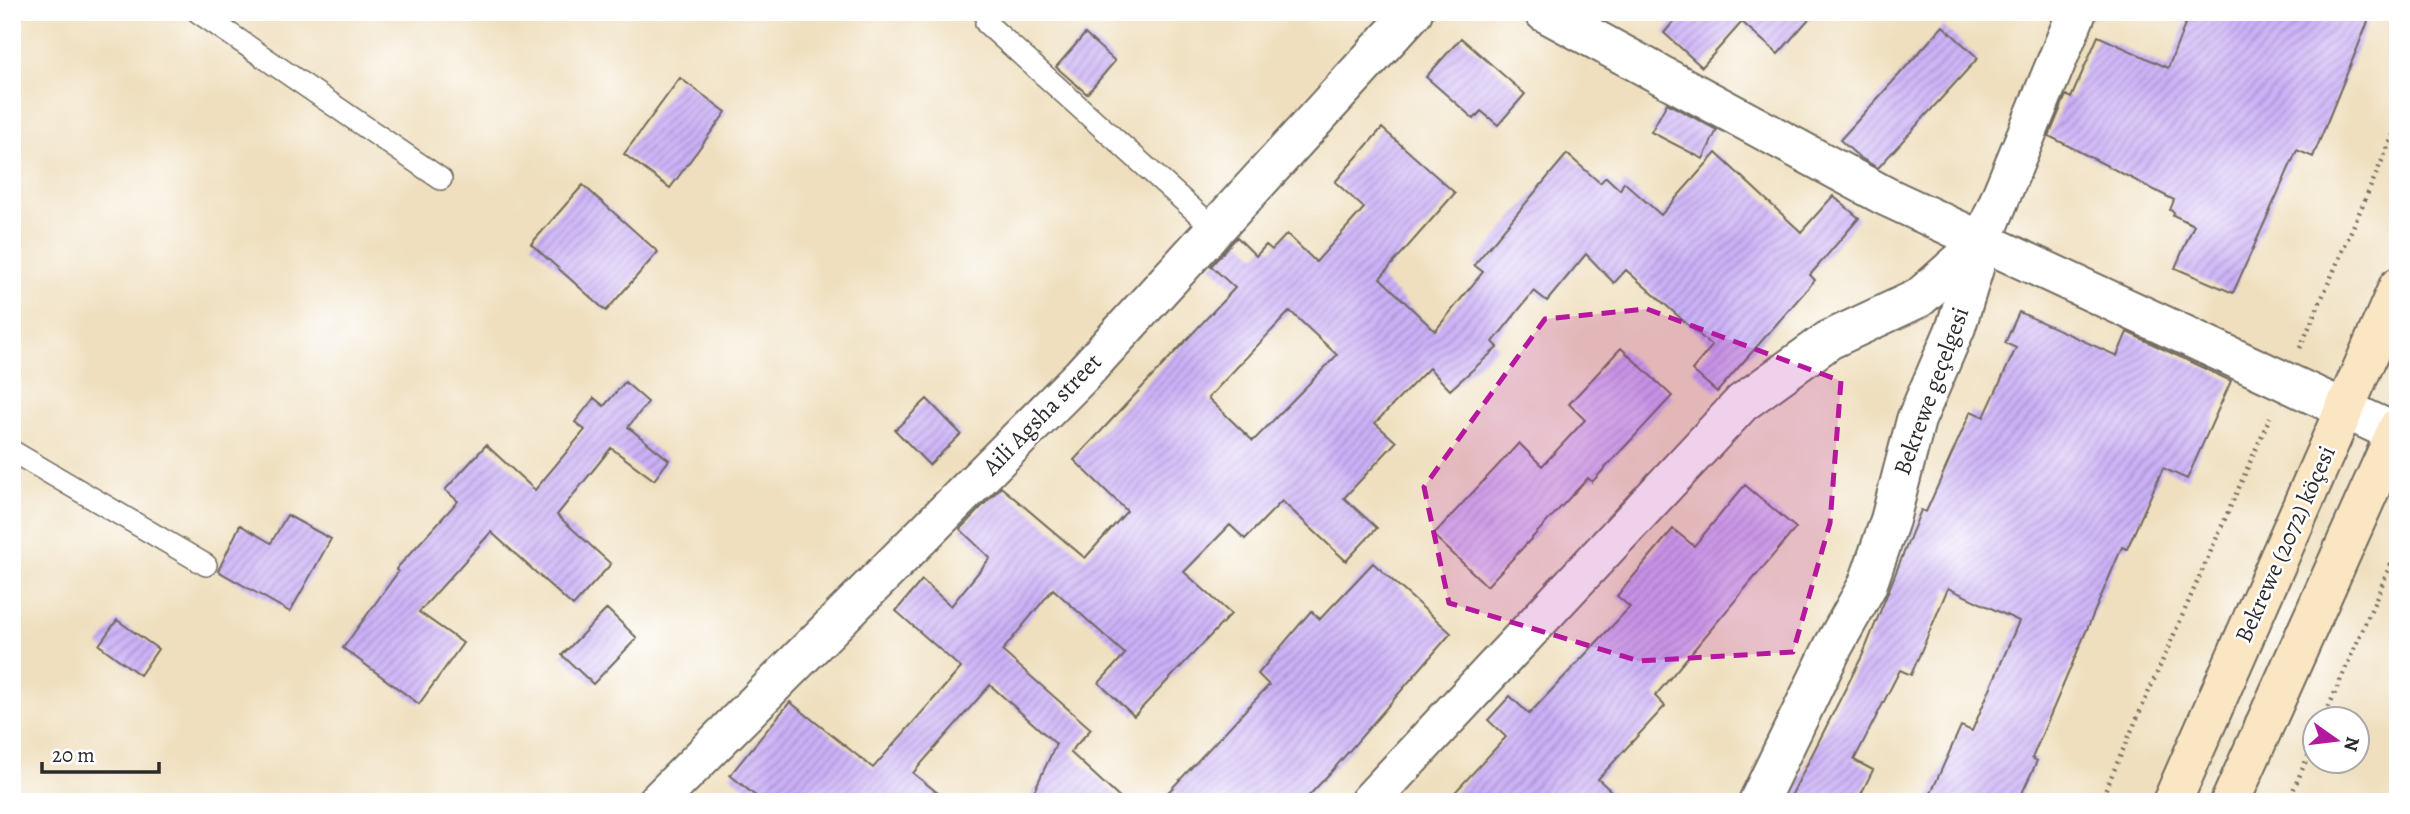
<svg xmlns="http://www.w3.org/2000/svg" width="2410" height="814" font-family="Alegreya,serif">
<style>
.building{fill:url(#building-hatch);fill-rule:evenodd}
.lines{fill:none;stroke-linecap:round;stroke-linejoin:round}
.service-casing{stroke:#706a5e;stroke-width:24}
.minor-casing{stroke:#706a5e;stroke-width:42}
.secondary-casing{stroke:#706a5e;stroke-width:42}
.path{stroke:#706a5e;stroke-width:4.5;stroke-dasharray:2 5;stroke-linecap:butt}
.service{stroke:#fff;stroke-width:21}
.minor{stroke:#fff;stroke-width:38}
.secondary{stroke:#fbe6c4;stroke-width:38}
.marked{fill:#b5179e;fill-opacity:0.2;stroke:#b5179e;stroke-width:5;stroke-dasharray:14 9;stroke-linejoin:round}
.labels{text-anchor:middle;stroke-width:5;stroke-linejoin:round;paint-order:stroke}
.street-label{font-size:24px;fill:#2b2b2b;stroke:#fff}
</style>
<defs>
<pattern id="building-hatch" width="6" height="6" patternUnits="userSpaceOnUse" patternTransform="scale(1.75)"><rect width="6" height="6" fill="#cbb0f7"/><path d="M-1 1l2-2M0 6l6-6M5 7l2-2" fill="none" stroke="#a58fc8"/></pattern>
</defs>
<rect width="100%" height="100%" fill="#fff"/>
<filter id="ink" filterUnits="userSpaceOnUse"><feTurbulence type="fractalNoise" baseFrequency=".0143" numOctaves="2"/><feDisplacementMap in="SourceGraphic" scale="14" xChannelSelector="R" yChannelSelector="G"/><feConvolveMatrix kernelMatrix="1 2 1 2 8 2 1 2 1" color-interpolation-filters="sRGB"/></filter>
<filter id="wash" filterUnits="userSpaceOnUse"><feTurbulence type="fractalNoise" baseFrequency=".00686" numOctaves="4" result="noise"/><feDisplacementMap in="SourceGraphic" scale="28" xChannelSelector="R" yChannelSelector="G"/><feGaussianBlur stdDeviation="1.57" result="paint"/><feColorMatrix in="noise" values="0 0 0 0 0 0 0 0 0 0 0 0 0 0 0 0 0 1.4 0 .05"/><feComposite in="paint" operator="in"/></filter>
<g filter="url(#wash)">
<rect width="100%" height="100%" fill="#efdfbe"/>
<g id="blocks">
<path class="building" d="M1682 12H1815L1778 54 1742 22 1702 67 1664 33Z
M2190 12H2372L2313 157 2297 150 2233 293 2175 268 2194 225 2173 215 2174 212 2170 210 2174 200 2049 136 2066 95 2071 98 2098 36 2168 68Z
M1943 26 1978 58 1878 168 1859 157 1840 140Z
M1085 34 1115 61 1087 94 1056 67Z
M1461 38 1525 94 1498 125 1481 111 1474 119 1426 77Z
M680 78 726 112 670 188 624 154Z
M1667 103 1717 130 1703 159 1651 132Z
M1382 128 1455 193 1380 278 1435 331 1483 272 1474 265 1567 154 1600 183 1606 177 1620 190 1624 182 1661 215 1716 153 1801 232 1833 196 1859 218 1810 275 1815 280 1717 392 1692 370 1712 346 1626 270 1614 283 1586 254 1547 301 1534 291 1493 342 1498 347 1450 390 1429 368 1375 423 1396 442 1344 498 1377 528 1346 561 1282 501 1245 539 1230 525 1184 572 1231 614 1134 716 1099 683 1125 654 1053 589 1002 651 1091 729 1070 752 1124 802H1029L1056 744 990 685 913 773 949 802H763L730 775 790 702 873 768 961 668 896 611 922 580 951 606 990 558 960 529 1001 487 1085 558 1127 511 1074 460 1235 288 1211 266 1237 237 1256 256 1266 245 1272 250 1287 234 1316 262 1364 208 1335 182ZM1290 311 1337 355 1253 441 1208 398Z
M583 185 658 252 606 311 531 244Z
M2019 312 2117 356 2127 332 2231 381 2187 479 2163 468 2127 549 2122 547 2032 758 2037 761 2018 802H1927L1961 726 1972 731 2019 621 1948 588 1911 675 1900 670 1854 760 1873 770 1857 802H1788L1863 654 1921 510 1926 512 1971 411 1984 417 2016 348 2005 343Z
M1621 348 1672 396 1592 482 1588 478 1487 586 1433 535 1519 443 1542 466 1585 420 1569 404Z
M625 382 648 402 628 427 669 460 654 480 611 448 557 515 611 564 573 606 491 532 419 612 463 643 419 704 343 648 398 572 396 569 458 501 445 490 486 445 535 490 585 430 575 422 594 398 604 406Z
M927 399 961 434 929 465 895 430Z
M1745 485 1796 528 1655 696 1665 706 1598 779 1623 802H1446L1506 737 1488 720 1510 696 1529 714 1630 607 1617 596 1673 529 1694 546Z
M287 515 331 539 290 612 218 571 240 525 271 543Z
M1373 563 1451 633 1331 772 1303 802H1159L1269 685 1258 674 1311 611 1320 619Z
M607 609 637 638 593 684 562 655Z
M117 620 158 649 140 675 99 645Z"/>
</g>
</g>
<g filter="url(#ink)">
<use href="#blocks" fill-opacity="0" stroke="#706a5e" stroke-width="2"/>
<g class="lines">
<defs>
<path id="service" d="M198 12 441 179
M986 23 1215 229
M12 451 206 565"/>
<path id="minor" d="M1544 12 1885 196 2398 434
M657 802 1081 376 1413 12
M1369 802 1742 403 1829 340 1919 298 1982 242
M1758 802 1833 647 1867 586 1890 520 1916 420 1956 327 1982 242 2077 12"/>
<path id="secondary" d="M2172 802 2398 287
M2230 802 2398 427"/>
</defs>
<use href="#service" class="service-casing"/>
<use href="#minor" class="minor-casing"/>
<use href="#secondary" class="secondary-casing"/>
<path class="path" d="M2300 348 2398 124
M2323 720 2398 548
M2100 802 2270 417
M2288 802 2316 738"/>
<use href="#service" class="service"/>
<use href="#minor" class="minor"/>
<use href="#secondary" class="secondary"/>
</g>
</g>
<path class="marked" d="M1647 309 1841 381 1830 523 1793 652 1639 661 1449 603 1424 487 1545 319Z"/>
<g class="labels">
<g class="street-label">
<text transform="translate(1931 391) rotate(-70)" y="8">Bekrewe geçelgesi</text>
<text transform="translate(1042 414) rotate(-46)" y="8">Aili Agsha street</text>
<text transform="translate(2285 544) rotate(-66)" y="8">Bekrewe (2072) köçesi</text>
</g>
</g>
<rect width="2410" height="814" fill="none" stroke="#fff" stroke-width="42"/>
<g transform="translate(2336 740) rotate(104)"><circle r="33" fill="#ffffff" stroke="#aaaaaa" stroke-width="2"/>
<path d="M0-5L12 26L0 18L-12 26Z" fill="#b5179e"/>
<text y="-10" font-size="19" font-weight="bold" text-anchor="middle" fill="#2b2b2b">N</text>
</g>
<path d="M42 762v10h117v-10" fill="none" stroke="#2b2b2b" stroke-width="3.5"/>
<text x="52" y="762" font-size="21" fill="#2b2b2b" stroke="#ffffff" stroke-width="5" paint-order="stroke">20 m</text>
</svg>
